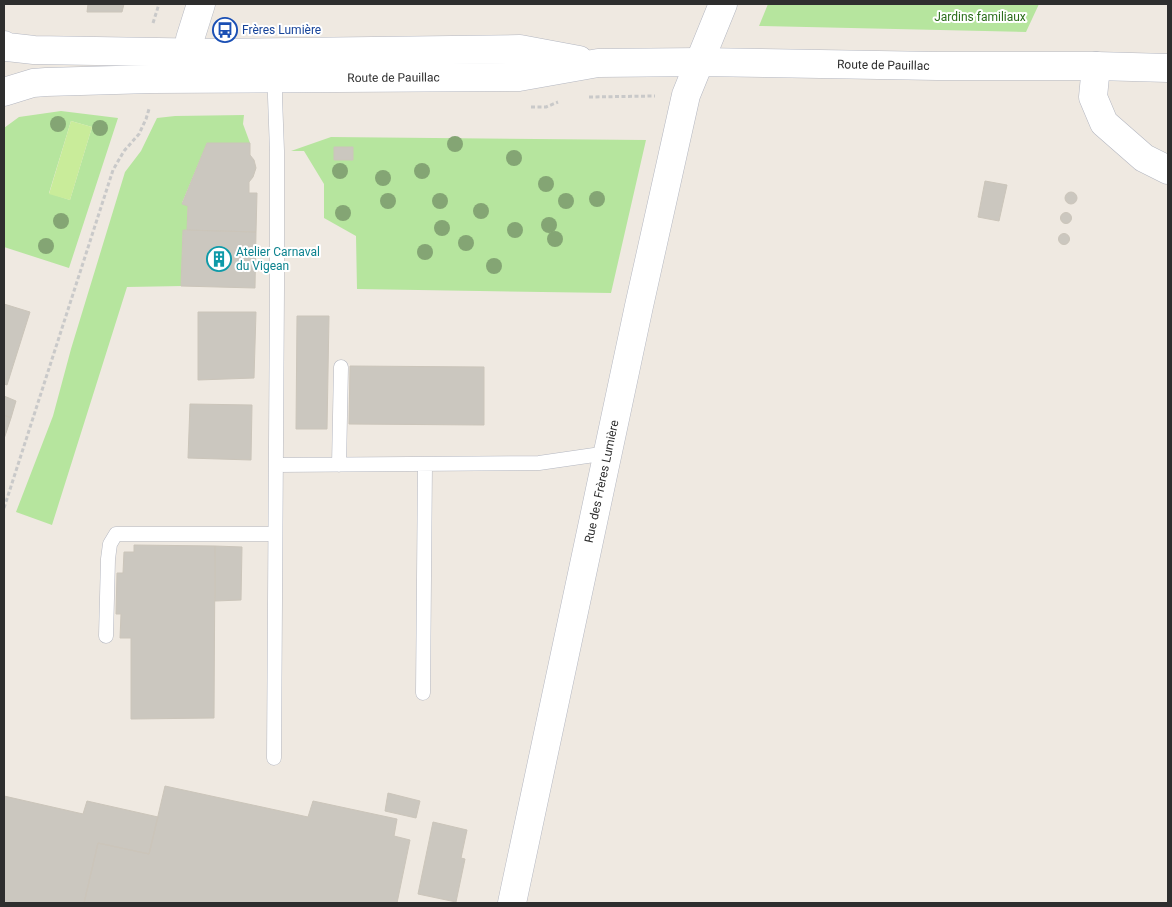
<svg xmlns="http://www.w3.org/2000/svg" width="1172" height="907" font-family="Roboto,sans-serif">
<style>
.green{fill:#b6e59e;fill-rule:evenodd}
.pitch{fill:#c9ec9a}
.building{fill:#cbc7bf;stroke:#cbc5ba}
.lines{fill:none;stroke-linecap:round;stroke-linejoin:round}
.service-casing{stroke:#b4b7c1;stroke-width:15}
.minor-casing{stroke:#b4b7c1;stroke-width:29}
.secondary-casing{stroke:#b4b7c1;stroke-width:29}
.path{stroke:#c9c9c9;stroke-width:3;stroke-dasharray:4 2.5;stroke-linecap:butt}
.service{stroke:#fff;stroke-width:14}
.minor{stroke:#fff;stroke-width:28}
.secondary{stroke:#fff;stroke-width:28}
.tree{fill:#84a574}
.labels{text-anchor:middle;stroke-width:4;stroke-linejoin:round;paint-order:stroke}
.park-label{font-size:12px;fill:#2c6e1b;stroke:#fff}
.transit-label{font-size:12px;fill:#164399;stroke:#fff;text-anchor:start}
.street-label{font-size:12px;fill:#2e2e2e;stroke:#fff}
.culture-label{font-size:12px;fill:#0d838f;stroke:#fff;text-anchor:start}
</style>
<rect width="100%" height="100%" fill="#efe9e1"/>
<path class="green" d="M768 4H1039L1026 32 759 26Z
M61 111 118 118 69 268 4 247V128L19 117ZM71 121 92 127 70 200 49 193Z
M244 115 243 124 250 143H207L182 203 188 206 187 230 183 231 181 286H183L127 287 52 525 16 512 53 416 71 349 125 172 141 151 157 118 175 116Z
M331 137 646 140 611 293 357 289 356 236 324 218V184L304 151H291Z"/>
<path class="pitch" d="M71 121 92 127 70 200 49 194Z"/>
<path class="building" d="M88 4H124L122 12H87Z
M207 143H250V155L254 160 256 168 253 177 249 182V193H257L256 232 187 230 188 206 182 204Z
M334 147H353V160H334Z
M985 181 1007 185 999 221 978 217Z
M1065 198a6 6 0 1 1 12 0a6 6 0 1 1-12 0Z
M1060.5 218a5.5 5.5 0 1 1 11 0a5.5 5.5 0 1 1-11 0Z
M183 230 256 232 255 288 181 286Z
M1058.5 239a5.5 5.5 0 1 1 11 0a5.5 5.5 0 1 1-11 0Z
M4 304 30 312 7 385 4 384Z
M198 312H256L254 378 198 380Z
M297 316H329L327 429H296Z
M350 366 484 367V425L349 424Z
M4 396 16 401 11 418 4 415Z
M190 404 252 405 251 460 188 458Z
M4 415 11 418 4 439Z
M134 545 215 546 214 718 131 719V638H120L121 614H116L117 573H123L124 552H134Z
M215 546 242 547 241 600 215 601Z
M165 786 308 817 313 801 397 819 394 836 410 840 397 903H84L98 843 149 854Z
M388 793 420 801 416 818 385 811Z
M4 796 83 814 87 801 158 817 149 854 98 843 84 903H4Z
M433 822 467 830 461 858 465 859 456 902 418 894Z"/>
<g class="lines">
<defs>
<path id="service" d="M276 465 539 463 608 453
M339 465 341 367
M106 636 108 559 110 544 116 534H275
M423 693 425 464
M274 758 277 288V151L275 97V73"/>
<g id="minor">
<path d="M1096 66 1093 97 1104 123 1144 158 1168 170"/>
<path d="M188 75 190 39 201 4"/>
<path id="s1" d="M512 903 639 306 686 95 723 4"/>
</g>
<g id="secondary">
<path d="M4 45 7 47 34 50 219 53 520 49 579 60"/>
<path id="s2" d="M4 92 33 83 46 82 151 79 519 77 598 63 700 62 937 66H1096L1168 68"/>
</g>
</defs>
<use href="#service" class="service-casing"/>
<use href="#minor" class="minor-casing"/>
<use href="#secondary" class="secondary-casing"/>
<path class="path" d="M153 23 159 4
M589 97 655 96
M531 107H546L558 102
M4 508 113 170 124 151 139 134 146 119 149 109"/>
<use href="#service" class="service"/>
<use href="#minor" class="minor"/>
<use href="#secondary" class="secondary"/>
</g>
<g class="tree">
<circle cx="58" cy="124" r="8"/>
<circle cx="100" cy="128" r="8"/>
<circle cx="455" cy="144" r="8"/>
<circle cx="514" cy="158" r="8"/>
<circle cx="340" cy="171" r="8"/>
<circle cx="422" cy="171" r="8"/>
<circle cx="383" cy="178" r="8"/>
<circle cx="546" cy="184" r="8"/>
<circle cx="597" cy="199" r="8"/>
<circle cx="388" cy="201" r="8"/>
<circle cx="440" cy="201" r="8"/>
<circle cx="566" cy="201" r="8"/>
<circle cx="481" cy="211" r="8"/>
<circle cx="343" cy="213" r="8"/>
<circle cx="61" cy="221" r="8"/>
<circle cx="549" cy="225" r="8"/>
<circle cx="442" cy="228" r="8"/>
<circle cx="515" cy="230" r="8"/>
<circle cx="555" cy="239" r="8"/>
<circle cx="466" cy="243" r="8"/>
<circle cx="46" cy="246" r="8"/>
<circle cx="425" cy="252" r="8"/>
<circle cx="494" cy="266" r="8"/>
</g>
<defs>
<symbol id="bus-ring" viewBox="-11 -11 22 22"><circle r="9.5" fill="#fff" stroke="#1a4fb4" stroke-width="1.5"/><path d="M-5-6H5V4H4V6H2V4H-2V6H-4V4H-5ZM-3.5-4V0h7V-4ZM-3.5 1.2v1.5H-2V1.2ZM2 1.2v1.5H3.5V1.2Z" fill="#1a4fb4"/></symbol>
<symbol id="building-ring" viewBox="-11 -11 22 22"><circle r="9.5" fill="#fff" stroke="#0f9aa8" stroke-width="1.5"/><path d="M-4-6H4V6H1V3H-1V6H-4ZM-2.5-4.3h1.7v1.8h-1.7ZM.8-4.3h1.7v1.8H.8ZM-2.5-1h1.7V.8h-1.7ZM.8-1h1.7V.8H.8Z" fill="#0f9aa8"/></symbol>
</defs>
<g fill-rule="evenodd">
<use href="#bus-ring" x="211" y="16" width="28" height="28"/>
<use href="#building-ring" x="205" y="245" width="28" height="28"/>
</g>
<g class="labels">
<g class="park-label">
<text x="980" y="21">Jardins familiaux</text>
</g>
<g class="transit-label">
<text x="242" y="34">Frères Lumière</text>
</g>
<g class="street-label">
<text dy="4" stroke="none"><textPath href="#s2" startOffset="882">Route de Pauillac</textPath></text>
<text dy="4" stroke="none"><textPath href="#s2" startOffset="391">Route de Pauillac</textPath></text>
<text dy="4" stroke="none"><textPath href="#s1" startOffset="431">Rue des Frères Lumière</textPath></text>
</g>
<g class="culture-label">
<text x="236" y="256">Atelier Carnaval<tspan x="236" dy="14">du Vigean</tspan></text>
</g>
</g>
<rect width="1172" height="907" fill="none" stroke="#2e2e2e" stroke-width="10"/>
</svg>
